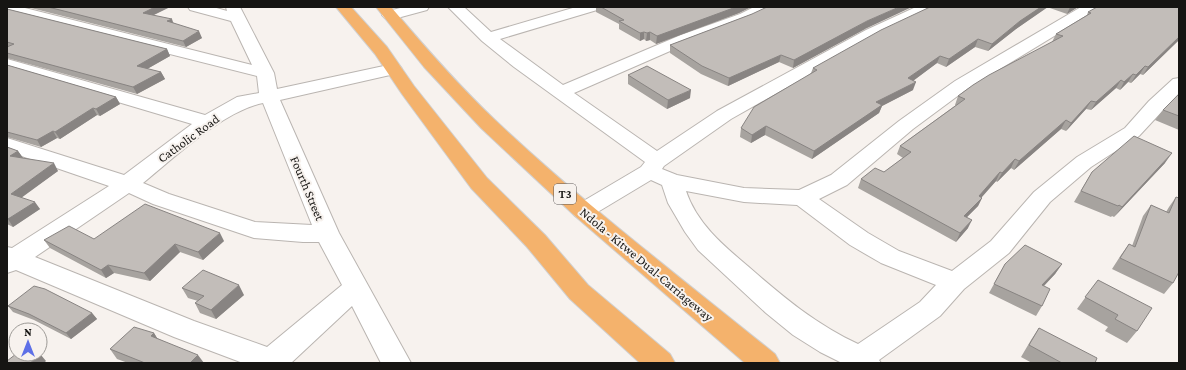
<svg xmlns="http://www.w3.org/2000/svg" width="1186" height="370" font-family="'Crimson Pro',serif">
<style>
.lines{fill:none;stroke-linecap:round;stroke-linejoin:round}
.minor-casing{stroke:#bab5b1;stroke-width:2}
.trunk-casing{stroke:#d0d0d0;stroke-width:2}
.minor{fill:#fff;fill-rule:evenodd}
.trunk{fill:#f4b26c;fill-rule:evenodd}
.wall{fill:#a7a39f}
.shaded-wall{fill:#888482}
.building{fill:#c2bdb9;stroke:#888482}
.labels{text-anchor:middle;stroke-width:4;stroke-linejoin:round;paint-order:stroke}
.shield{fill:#f7f2ee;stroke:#5a5755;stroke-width:1}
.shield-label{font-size:12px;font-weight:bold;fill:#161513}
.street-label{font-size:13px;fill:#161513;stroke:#f7f2ee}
</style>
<rect width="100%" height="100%" fill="#f7f2ee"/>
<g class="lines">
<defs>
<path id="minor" d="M7 7H21L252 65 231 21 190 10 188 7H213L227 11 226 7H240L274 73 277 89 393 64 399 65 402 69 399 73 280 100 339 233 411 363H381L352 306 291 363H243L174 337 16 270 7 273V247L12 248 109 186 7 151V138L124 175 192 124 7 69V59L205 115 237 97 259 93 257 76 7 13ZM263 103 312 225 255 222 169 194 143 183C175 157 223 111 263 103ZM129 193 153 204 254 238 303 242H319L342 285 267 347 194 321 35 257Z
M404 7H429L427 10 390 20 385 18 382 15 385 12Z
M448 7H464L491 32 576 7H599L597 10 500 39 563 85 681 35 740 14 754 7H773L771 10 750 20 693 41 574 93 657 151 717 111 866 30 916 7H935L933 10 878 36 731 119 664 166 662 169 677 175 744 188 799 190 831 175 899 121 955 81 1081 7H1099L1097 10 967 89 913 129 847 185 819 199 868 233 899 251 952 271 991 241 1034 192 1077 157 1125 128 1149 101 1173 79 1179 78V93L1139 136 1091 167 1050 202 1009 253 964 289 940 316 879 360 881 363H842L820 352 793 335 766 313 698 250 685 232 668 203 662 185 651 180 591 216 583 219 575 216 571 211 575 206 641 167 645 162 514 67 482 41ZM686 191 744 202 797 205 850 245 881 263 936 285 920 302 858 344C817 325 783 297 750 268 724 246 697 224 686 191Z"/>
<path id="trunk" d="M336 7H351L387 47 414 86 487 178 545 235 588 285 670 354 675 363H640L570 299 527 247 471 188 402 94 375 54Z
M376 7H391C424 46 458 85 495 120 584 204 681 278 775 354L780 363H745L575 216 481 128 424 67Z"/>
</defs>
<use href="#minor" class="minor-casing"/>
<use href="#trunk" class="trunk-casing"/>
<use href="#minor" class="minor"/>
<use href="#trunk" class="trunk"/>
</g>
<path class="wall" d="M27 7H170L154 15 174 23 202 38 186 47Z
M596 7H751L739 13 656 44 650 40 646 41 644 39 640 41 619 29V24L596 12Z
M930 7H1078L1067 14 1047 7 1016 29 988 51 975 47 946 67 937 63 913 81V90L882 106 879 113 812 159 765 135 751 143 740 137 741 128 811 73 813 68Z
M1179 7V40L1143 75 1140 74 1131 83 1128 82 1120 90 1116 88 1091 110 1086 109 1066 131 1061 129 1014 170 1011 168 997 182 996 181 981 197 982 198 978 206 967 217 968 228 956 242 858 188 861 179 884 172 903 158 897 154 900 146 956 105H955L958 96 1052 42 1056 34 1087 15 1088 12Z
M7 9 167 49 170 56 147 69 161 72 165 79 137 94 7 58Z
M752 14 865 29 793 68 779 62 728 86 701 74 670 53V45Z
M7 65 116 97 120 104 100 116 97 115 60 139 57 138 41 147 7 137Z
M628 75 690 98 667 109 628 84Z
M1179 94V130L1155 120 1163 110Z
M7 147 18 151 23 158 58 171 21 197 40 209 13 227 7 224Z
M1165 163 1114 217 1112 216 1111 217 1074 202 1092 172Z
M1176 197 1173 283 1164 294 1112 269 1121 255 1129 244 1132 246 1143 216 1151 205 1166 212 1169 207Z
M94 239 224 241 203 260 180 252 150 281 114 273 106 278 50 248 44 240Z
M1005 264H1062L1055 274 1044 286 1042 306 1036 316 989 293Z
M1098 280 1137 331 1127 343 1105 331 1108 327 1077 309Z
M182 288 244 295 216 319 200 313 195 303 198 301 188 298Z
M8 306 92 313 97 319 71 339 34 320 13 312Z
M1039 328 1095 363H1032L1021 357 1031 340Z
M154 333 157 338 204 363H128L117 359 110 349Z"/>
<path class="shaded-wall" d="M155 7H170L145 19 143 13Z
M736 7H751L739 13 656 44 657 36Z
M899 7H912L865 29 793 68 794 60 867 21Z
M1041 7H1048L1016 29 988 51 992 44 1020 21Z
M1070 7H1078L1067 14Z
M172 19 174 25 167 21Z
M199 31 202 38 186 47 183 41Z
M644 32V39L640 41V33Z
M650 32V40L646 41 647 33Z
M1179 37V40L1143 75 1148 67Z
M978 39 975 47 946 67 949 59Z
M167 49 170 56 140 73 137 66Z
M781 55 779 62 728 86 729 78Z
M940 56 937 63 906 86 908 78Z
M1145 66 1140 74 1131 83 1136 75Z
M161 72 165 79 137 94 133 87Z
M1133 74 1128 82 1120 90 1124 82Z
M1121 80 1116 88 1091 110 1096 102Z
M916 82 913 90 882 106 879 113 812 159 814 151 876 102Z
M691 90 690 98 667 109 668 100Z
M116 97 120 104 100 116 96 109Z
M1091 101 1086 109 1066 131 1071 123Z
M93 108 97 115 60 139 55 132Z
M1066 120 1061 129 1014 170 1019 161Z
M766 126 765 135 751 143 752 135Z
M53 131 57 138 41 147 37 140Z
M18 151 23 158 10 156Z
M1172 153 1165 163 1114 217 1122 207Z
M1015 159 1011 168 997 182 1002 173Z
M54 163 58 171 17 201 11 194Z
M1000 172 996 181 975 205 979 196Z
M982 198 978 206 960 224 964 216Z
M35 202 40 209 13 227 8 219Z
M972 220 968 228 956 242 960 233Z
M220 233 224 241 203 260 198 252Z
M175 244 180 252 150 281 144 273Z
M1062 264 1055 274 1035 295 1042 285Z
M108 265 114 273 106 278 101 270Z
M239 285 244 295 216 319 211 310Z
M92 313 97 319 71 339 66 333Z
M154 333 160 343 151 336Z
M41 355 46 361 44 363H30Z
M198 355 204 363H190Z"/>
<path class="building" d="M48 7H155L143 13 172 19 167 21 199 31 183 41Z
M601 7H736L657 36 650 32 647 33 644 32 640 33 619 21 624 20Z
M767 7H899L867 21 794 60 781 55 729 78 702 66 670 45 752 14Z
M930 7H1041L1020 21 992 44 978 39 949 59 940 56 908 78 916 82 876 102 882 105 814 151 766 126 752 135 741 128 754 107 817 70 813 68 881 30Z
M1097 7H1179V37L1148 67 1145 66 1136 75 1133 74 1124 82 1121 80 1096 102 1091 101 1071 123 1066 120 1019 161 1015 159 1002 173 1000 172 979 196 982 198 964 216 972 220 960 233 861 179 875 168 884 172 911 152 900 146 965 99 958 96 973 85 989 75 1063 36 1056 34 1091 13 1088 12Z
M7 9 167 49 137 66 161 72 133 87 7 53V47L14 44 7 42Z
M7 65 116 97 96 109 93 108 55 132 53 131 37 140 7 132Z
M647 66 691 90 668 100 628 75Z
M1179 94V116L1163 110Z
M1134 136 1172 153 1122 207 1119 205 1118 206 1081 191 1092 172Z
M7 147 18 151 10 156 54 163 11 194 35 202 8 219H7Z
M1176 197 1179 198V272L1173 283 1120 258 1129 244 1135 247 1151 205 1169 213Z
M145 204 220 233 198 252 175 244 144 273 108 265 101 270 44 240 69 226 94 239Z
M1025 245 1062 264 1042 285 1050 289 1042 306 994 284 1005 264Z
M203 270 239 285 211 310 195 303 204 296 182 288Z
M1098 280 1152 308 1137 331 1115 319 1118 315 1085 297Z
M34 286 45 289 92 313 66 333 29 314 8 306Z
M134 327 154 333 151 336 198 355 190 363H145L110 349Z
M1039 328 1097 358 1095 363H1062L1029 345Z
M16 354H40L41 355 30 363H7V361Z"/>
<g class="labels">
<rect class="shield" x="554" y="184" width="22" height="20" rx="3"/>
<g class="shield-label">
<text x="565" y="198">T3</text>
</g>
<g class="street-label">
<text transform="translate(188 138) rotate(-36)" y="5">Catholic Road</text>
<text transform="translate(308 188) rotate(67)" y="5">Fourth Street</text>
<text transform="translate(647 264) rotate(40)" y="5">Ndola - Kitwe Dual-Carriageway</text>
</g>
</g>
<rect width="1186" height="370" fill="none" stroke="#161513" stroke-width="16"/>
<g transform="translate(28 342)"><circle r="19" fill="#f7f2ee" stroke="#9d9a96"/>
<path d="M0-3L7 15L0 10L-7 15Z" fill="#5e70e7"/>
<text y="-6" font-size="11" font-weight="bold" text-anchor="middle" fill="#161513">N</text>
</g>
</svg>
